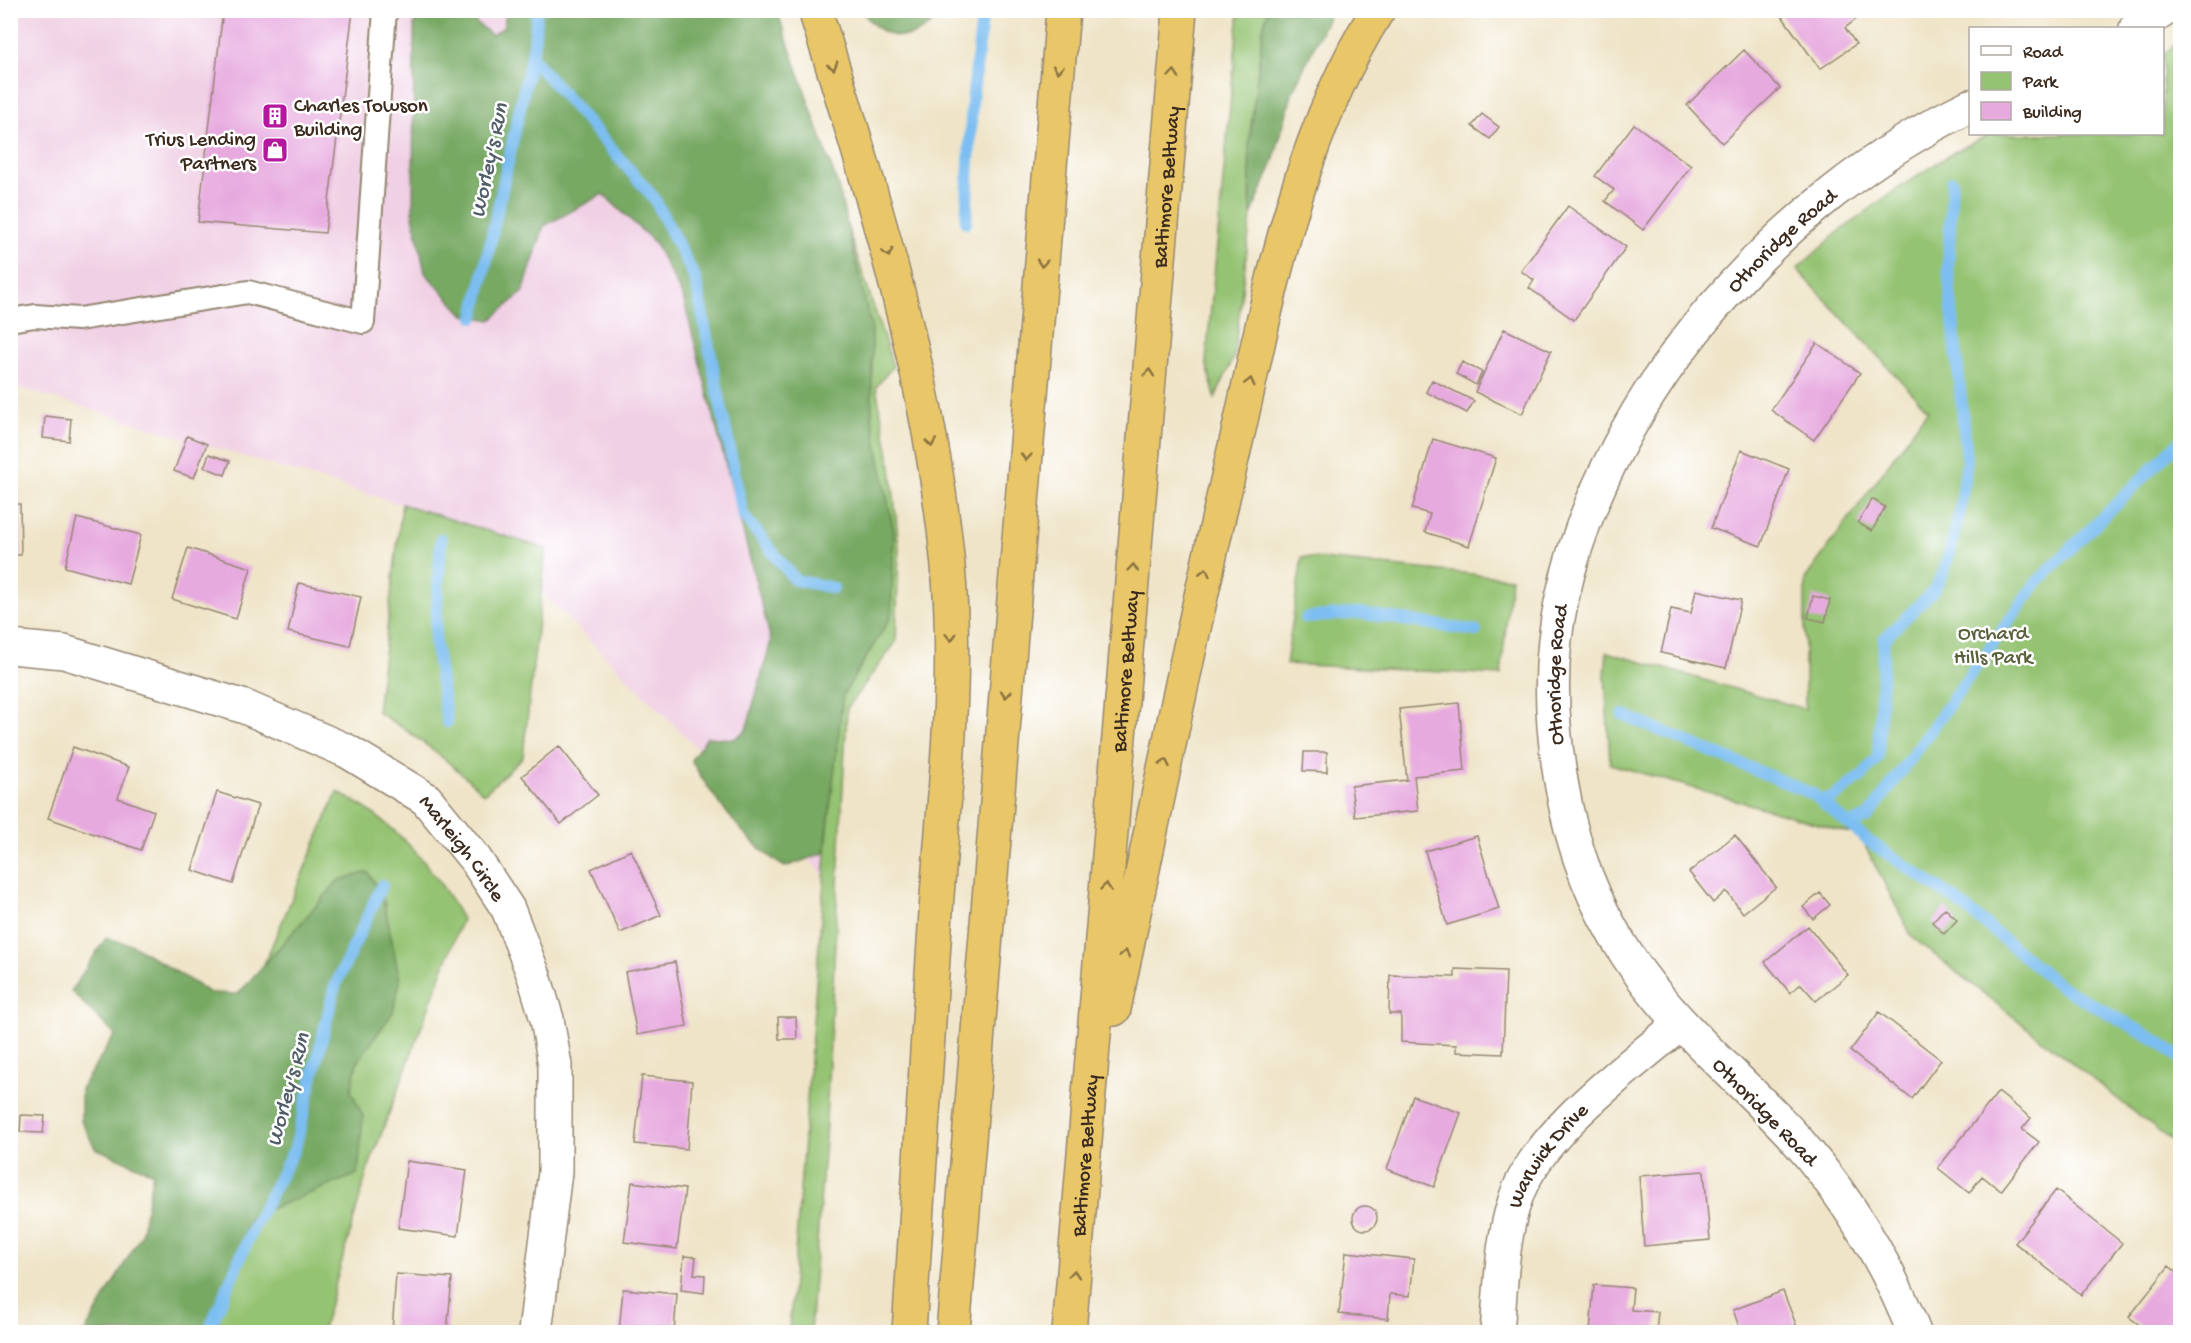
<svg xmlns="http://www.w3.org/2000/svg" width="2191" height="1343" font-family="'Gochi Hand',sans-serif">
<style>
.built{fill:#f0d0e4}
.green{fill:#94c372;stroke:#687648;stroke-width:1.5}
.forest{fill:#77a964;stroke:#596a41;stroke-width:1.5}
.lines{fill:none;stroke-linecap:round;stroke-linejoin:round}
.stream{stroke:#7bbef1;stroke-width:12}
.building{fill:#e7aadf}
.lane-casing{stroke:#958773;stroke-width:26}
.street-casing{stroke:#958773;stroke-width:36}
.highway-casing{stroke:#958773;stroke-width:36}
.lane{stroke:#fff;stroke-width:22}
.street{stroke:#fff;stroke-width:33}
.highway{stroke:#e9c769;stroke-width:33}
.oneway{stroke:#897140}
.labels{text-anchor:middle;stroke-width:5;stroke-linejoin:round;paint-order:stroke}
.poi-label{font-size:21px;fill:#3b2a1e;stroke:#fff;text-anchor:start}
.street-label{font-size:21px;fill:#3b2a1e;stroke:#fff}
.park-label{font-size:21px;fill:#5a603b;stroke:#fff}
.water-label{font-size:22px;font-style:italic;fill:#515e68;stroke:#fff}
</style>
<rect width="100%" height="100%" fill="#fff"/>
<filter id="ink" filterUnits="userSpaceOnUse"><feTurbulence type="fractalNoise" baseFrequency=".0167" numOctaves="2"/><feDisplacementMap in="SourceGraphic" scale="12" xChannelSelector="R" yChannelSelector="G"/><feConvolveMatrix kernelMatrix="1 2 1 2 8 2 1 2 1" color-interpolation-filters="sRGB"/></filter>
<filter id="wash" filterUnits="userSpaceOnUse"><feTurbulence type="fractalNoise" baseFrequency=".008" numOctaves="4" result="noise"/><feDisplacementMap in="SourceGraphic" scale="24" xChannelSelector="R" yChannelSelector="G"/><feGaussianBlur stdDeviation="1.35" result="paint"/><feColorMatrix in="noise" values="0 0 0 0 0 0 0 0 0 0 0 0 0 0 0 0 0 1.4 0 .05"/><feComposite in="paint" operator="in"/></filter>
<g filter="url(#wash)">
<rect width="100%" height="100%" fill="#efe4c8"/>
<path class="built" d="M10 11H645L842 647 824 875 541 592 546 549 11 385Z"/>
<path class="green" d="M645 11H777L893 366 876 387 891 466 899 548 896 642 847 708 825 1140 810 1332H789L842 647Z
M1239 11H1268L1263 28 1249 144 1251 216 1234 357 1215 398 1206 361Z
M2180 41V1148L1912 937 1860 836 1610 764 1605 676 1607 652 1805 709V579L1928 410 1797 269 1835 235 1891 193 1954 152 1990 134H2162L2163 54Z
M402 504 546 549 523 757 484 794C450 762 417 735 377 712Z
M1302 557 1511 578 1501 675 1286 664Z
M337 792C392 819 434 866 462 919L367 1172 322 1332H108Z"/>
<path class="forest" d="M420 11H461L492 35 503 28 507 11H777L838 186 872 330V418L894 533 891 617 843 695 825 853 785 867C748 846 712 796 691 760L707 737 734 739 746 730 771 641 683 297 654 242 603 194 544 226 523 292 491 320 464 315 425 273 413 215 414 25Z
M862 11H942C918 44 887 46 862 11Z
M1268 11H1331L1293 91 1273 162 1251 216 1249 144 1263 28Z
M368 872 383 897 400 981 393 1012 357 1063 351 1091 363 1116 358 1174 250 1217 221 1303 218 1331 221 1332H85L141 1235 153 1173 95 1148 81 1120V1088L115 1035 71 991 106 938 133 945 210 993 238 994 339 880Z"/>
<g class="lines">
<path class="stream" d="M531 57 654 198 695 278 743 515 795 580 833 588
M966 223 972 101 983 10
M474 317 534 44 537 10
M441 539 435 642 447 722
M1306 618 1359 613 1476 631
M1623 715 1813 794 1867 840 1956 900 2060 986 2163 1044 2180 1059
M1822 800 1834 797 1863 775 1878 757 1884 639 1933 591 1944 572 1960 512 1967 460 1948 269 1952 181
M1850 824 1868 817 2037 582 2180 441
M208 1332 253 1228 295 1148 335 986 382 885"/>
</g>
<g id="blocks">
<path class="building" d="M223 10H353L325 233 198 222Z
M1781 10H1862L1864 13 1845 28 1856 44 1820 69 1779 12Z
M1744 50 1780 88 1722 143 1687 105Z
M1482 114 1499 127 1490 139 1472 126Z
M1634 124 1691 166 1643 230 1605 201 1614 190 1595 176Z
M1568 206 1626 247 1574 320 1529 288 1534 280 1521 271Z
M1504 329 1551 351 1522 414 1475 392Z
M1817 343 1860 373 1814 440 1771 410Z
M1462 362 1482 372 1476 385 1456 374Z
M1432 380 1474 401 1467 413 1426 392Z
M45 416 71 419 69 441 43 438Z
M187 436 207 444 194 478 174 471Z
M1433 439 1496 458 1469 546 1425 532 1430 514 1412 509Z
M1741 450 1789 469 1761 546 1711 528Z
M209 454 230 461 225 475 204 467Z
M1872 499 1885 507 1872 531 1858 523Z
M10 504H20L21 555H10Z
M77 518 141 535 128 584 65 567Z
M188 548 251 568 236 619 172 599Z
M299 583 361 597 350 646 288 632Z
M1696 590 1741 600 1726 668 1661 653 1671 609 1691 613Z
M1813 596 1830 600 1825 622 1808 618Z
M1459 703 1465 771 1414 776 1418 811 1355 817 1351 786 1407 780 1399 709Z
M559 746 598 795 561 824 522 776Z
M73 747 129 767 118 798 154 811 141 850 48 818Z
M1304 752H1327V772L1303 771Z
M217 792 258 805 233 884 192 870Z
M1735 835 1776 887 1743 913 1726 891 1713 903 1689 872Z
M1477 836 1499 909 1447 925 1425 851Z
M631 850 661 915 620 933 591 869Z
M1820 893 1830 905 1813 919 1803 907Z
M1945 908 1957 920 1944 934 1932 922Z
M1808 926 1848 975 1816 1001 1801 984 1790 993 1765 962Z
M675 962 687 1026 637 1035 625 972Z
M1455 969 1506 971 1503 1054 1456 1052V1045L1401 1042V1014H1389L1390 975 1455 977Z
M1879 1012 1941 1060 1912 1099 1850 1051Z
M778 1017H796L797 1039H779Z
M642 1076 692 1081 687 1149 635 1144Z
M1998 1092 2031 1118 2022 1129 2039 1142 2001 1191 1982 1176 1969 1193 1938 1168Z
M1413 1096 1461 1113 1434 1187 1387 1169Z
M21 1115 45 1116 43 1133 20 1132Z
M407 1161 467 1170 458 1236 398 1228Z
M1704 1171 1710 1240 1644 1246 1639 1176Z
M632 1182 685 1189 677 1249 624 1242Z
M2056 1190 2122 1243 2081 1295 2015 1243Z
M1353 1218a12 12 0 1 1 24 0a12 12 0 1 1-24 0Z
M1346 1252 1414 1259 1410 1296 1390 1294 1388 1319 1339 1314Z
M684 1256 696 1257 694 1274 705 1275 704 1293 681 1290Z
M2169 1266 2180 1275V1332L2173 1328 2170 1332H2149L2129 1317Z
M396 1274 452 1278 447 1332H392Z
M1594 1285 1633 1288 1631 1310 1658 1312 1656 1332H1590Z
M623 1289 677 1294 674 1332H619Z
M1783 1291 1799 1332H1741L1733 1310Z"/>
</g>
</g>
<g filter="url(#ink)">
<use href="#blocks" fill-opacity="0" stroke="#958773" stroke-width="1.5"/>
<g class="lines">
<defs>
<path id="lane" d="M10 320 35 316 79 319 248 292 363 322 385 10"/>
<g id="street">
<path d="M2136 28 2164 10"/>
<path id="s1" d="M10 647 64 652 245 707 347 751 426 799 475 859 508 909 534 976 547 1019 555 1065V1172L535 1332"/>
<path id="s2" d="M1497 1332C1501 1289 1501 1242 1515 1200 1536 1134 1628 1068 1680 1024"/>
<path id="s3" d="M1914 1332C1886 1261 1847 1197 1796 1139 1740 1077 1673 1026 1627 955 1594 905 1572 846 1562 787 1551 726 1548 659 1562 598 1607 392 1782 196 1970 106"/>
</g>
<g id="highway">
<path d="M815 10C872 192 930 376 948 566 958 676 945 786 937 896 927 1041 919 1187 909 1332"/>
<path d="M1114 1009C1154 815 1194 621 1239 429 1271 287 1299 135 1378 10"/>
<path d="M953 1332 1063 10"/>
<path id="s4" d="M1069 1332 1180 10"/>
</g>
</defs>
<use href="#lane" class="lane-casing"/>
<use href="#street" class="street-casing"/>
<use href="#highway" class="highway-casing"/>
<use href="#lane" class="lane"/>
<use href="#street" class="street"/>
<use href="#highway" class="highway"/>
</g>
<defs><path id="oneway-chevron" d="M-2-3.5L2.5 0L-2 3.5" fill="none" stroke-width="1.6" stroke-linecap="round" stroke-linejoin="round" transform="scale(1.5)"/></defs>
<g class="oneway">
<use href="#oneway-chevron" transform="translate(833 66) rotate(73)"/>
<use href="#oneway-chevron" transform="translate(1058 69) rotate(95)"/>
<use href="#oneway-chevron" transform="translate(1174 74) rotate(-85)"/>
<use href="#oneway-chevron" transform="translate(888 253) rotate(76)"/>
<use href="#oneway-chevron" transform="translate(1042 263) rotate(95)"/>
<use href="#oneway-chevron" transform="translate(1149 373) rotate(-85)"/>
<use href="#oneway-chevron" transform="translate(1250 382) rotate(-76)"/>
<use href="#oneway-chevron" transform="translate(931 443) rotate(82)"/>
<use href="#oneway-chevron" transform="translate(1026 457) rotate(95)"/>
<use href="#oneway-chevron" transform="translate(1133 568) rotate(-85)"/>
<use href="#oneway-chevron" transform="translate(1205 572) rotate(-77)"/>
<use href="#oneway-chevron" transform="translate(951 637) rotate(87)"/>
<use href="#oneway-chevron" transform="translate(1006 694) rotate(95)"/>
<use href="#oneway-chevron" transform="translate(1165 763) rotate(-78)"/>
<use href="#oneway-chevron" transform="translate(1106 887) rotate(-85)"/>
<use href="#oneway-chevron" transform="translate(1125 954) rotate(-78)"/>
<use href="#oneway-chevron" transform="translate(1074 1274) rotate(-85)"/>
</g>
</g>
<defs>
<symbol id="building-square" viewBox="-11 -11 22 22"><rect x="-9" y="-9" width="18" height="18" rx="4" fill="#b5179e" stroke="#fff"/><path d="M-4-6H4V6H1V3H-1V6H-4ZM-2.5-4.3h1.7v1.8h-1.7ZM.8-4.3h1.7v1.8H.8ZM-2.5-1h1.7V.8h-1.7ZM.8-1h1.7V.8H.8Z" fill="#fff"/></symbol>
<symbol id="shop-square" viewBox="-11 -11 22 22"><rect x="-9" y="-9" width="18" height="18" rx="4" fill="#b5179e" stroke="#fff"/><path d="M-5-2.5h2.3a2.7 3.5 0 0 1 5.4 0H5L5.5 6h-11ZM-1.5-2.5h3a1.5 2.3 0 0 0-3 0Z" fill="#fff"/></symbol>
</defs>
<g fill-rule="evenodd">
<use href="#building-square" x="260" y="101" width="30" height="30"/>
<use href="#shop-square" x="260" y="135" width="30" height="30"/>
</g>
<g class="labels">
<g class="poi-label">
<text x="294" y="111">Charles Towson<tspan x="294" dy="24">Building</tspan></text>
<text x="256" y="145" text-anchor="end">Trius Lending<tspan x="256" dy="24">Partners</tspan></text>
</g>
<g class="street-label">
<text dy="7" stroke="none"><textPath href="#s4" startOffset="1149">Baltimore Beltway</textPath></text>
<text dy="7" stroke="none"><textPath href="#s3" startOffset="1276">Othoridge Road</textPath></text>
<text dy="7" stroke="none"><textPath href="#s4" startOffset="663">Baltimore Beltway</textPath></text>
<text dy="7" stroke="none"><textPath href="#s3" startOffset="772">Othoridge Road</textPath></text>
<text dy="7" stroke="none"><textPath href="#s1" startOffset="508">Marleigh Circle</textPath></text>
<text transform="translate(1766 1111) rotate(46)" y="7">Othoridge Road</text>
<text dy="7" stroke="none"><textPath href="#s4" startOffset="177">Baltimore Beltway</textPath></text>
<text dy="7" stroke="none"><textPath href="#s2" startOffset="189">Warwick Drive</textPath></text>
</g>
<g class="park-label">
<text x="1993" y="639">Orchard<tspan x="1993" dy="24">Hills Park</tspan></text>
</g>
<g class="water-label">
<text transform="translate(487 160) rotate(-78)" y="8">Worley's Run</text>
<text transform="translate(286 1089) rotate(-75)" y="8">Worley's Run</text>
</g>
</g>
<rect width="2191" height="1343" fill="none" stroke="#fff" stroke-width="36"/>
<rect x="1969" y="27" width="195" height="108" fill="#ffffff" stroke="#b1aaa5" stroke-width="1.5"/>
<rect x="1981" y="46" width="30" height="9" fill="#ffffff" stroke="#b1aaa5" stroke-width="1.5"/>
<text x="2023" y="57" font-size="18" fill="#3b2a1e">Road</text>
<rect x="1981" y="72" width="30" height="18" fill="#94c372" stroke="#b1aaa5" stroke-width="1.5"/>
<text x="2023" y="87" font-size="18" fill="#3b2a1e">Park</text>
<rect x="1981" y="102" width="30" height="18" fill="#e7aadf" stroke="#b1aaa5" stroke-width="1.5"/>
<text x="2023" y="117" font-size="18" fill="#3b2a1e">Building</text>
</svg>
